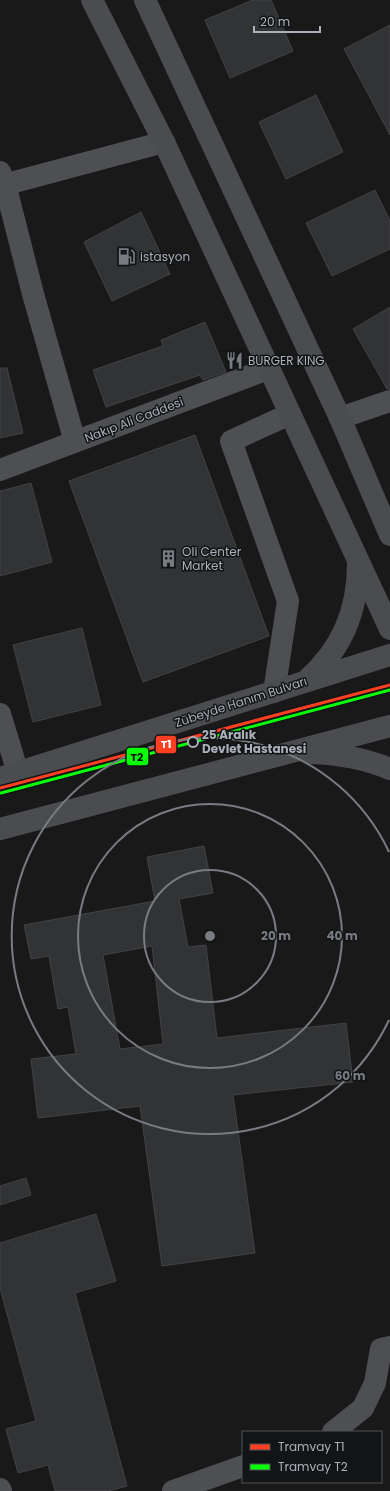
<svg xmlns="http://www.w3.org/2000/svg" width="390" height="1491" font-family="Poppins,sans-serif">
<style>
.building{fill:#323334;stroke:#424346;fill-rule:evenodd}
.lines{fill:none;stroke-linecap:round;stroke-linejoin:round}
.minor{stroke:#4e4f53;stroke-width:22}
.major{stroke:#4b4c4f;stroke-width:22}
.tram-1-casing{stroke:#131416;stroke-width:6}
.tram-2-casing{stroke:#131416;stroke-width:6}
.tram-1{stroke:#ff3f22;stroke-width:3}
.tram-2{stroke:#08ff08;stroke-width:3}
.ring{fill:none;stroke:#787c82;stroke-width:2}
.stop-dot{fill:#131416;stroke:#abb1ba;stroke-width:2}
.labels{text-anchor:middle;stroke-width:3;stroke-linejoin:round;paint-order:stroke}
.poi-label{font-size:12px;fill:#abb1ba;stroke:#131416;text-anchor:start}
.street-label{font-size:12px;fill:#abb1ba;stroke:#131416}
.stop-label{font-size:12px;font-weight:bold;fill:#abb1ba;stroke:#131416;text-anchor:start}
.centre{fill:#787c82;stroke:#131416;stroke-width:2}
.ring-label{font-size:12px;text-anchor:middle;font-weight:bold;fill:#787c82;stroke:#131416;stroke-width:3;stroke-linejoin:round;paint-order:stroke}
.line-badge{stroke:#131416;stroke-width:1.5}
.badge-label{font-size:11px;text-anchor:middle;font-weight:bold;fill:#fff}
.pale-badge-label{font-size:11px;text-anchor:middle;font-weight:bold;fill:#111}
</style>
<rect width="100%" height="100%" fill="#19191a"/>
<path class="building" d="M253 0H271L293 51 230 78 205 20Z
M390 25V135L344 49Z
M316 95 343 152 286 179 259 122Z
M375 190 390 221V249L332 276 306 223Z
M141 212 170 274 112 301 84 242Z
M390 307V389H387L353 329Z
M205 322 226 372 203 380 200 375 106 407 93 370 163 346 161 340Z
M0 368H7L23 433 0 438Z
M195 435 269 636 143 682 69 481Z
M31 483 52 562 0 576V491Z
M82 628 101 705 33 722 13 645Z
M204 846 213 893 179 899 188 947 206 945 217 1038 346 1023 353 1082 233 1095 255 1253 162 1266 140 1106 38 1118 31 1059 76 1054 68 1007 58 1009 49 956 31 959 24 925 155 901 147 857ZM152 946 163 1044 120 1049 103 955Z
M26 1178 31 1195 0 1205V1186Z
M96 1214 116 1281 75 1293 127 1486 108 1491H55L48 1465 18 1473 6 1429 36 1421 0 1288V1243Z"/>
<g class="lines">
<path class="minor" d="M0 172 5 184 33 294 75 442
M0 186 164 142
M340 418 390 401
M0 470 268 369
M274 692 288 601 231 441 290 414
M0 714 18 773
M333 1432 363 1408 375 1383 381 1349 390 1347
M0 1489 1 1491
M173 1491 243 1466"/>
<path class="major" d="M92 0 164 142 390 629
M145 0 340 418 390 535
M306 681C342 649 358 611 358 563
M311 753C338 754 364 758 390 769
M0 778 390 655
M0 829 390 726"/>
<defs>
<path id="tram-1" d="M0 788 390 685"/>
<path id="tram-2" d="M1 793 390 690"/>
</defs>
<use href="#tram-1" class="tram-1-casing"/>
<use href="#tram-2" class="tram-2-casing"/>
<use href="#tram-1" class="tram-1"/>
<use href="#tram-2" class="tram-2"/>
</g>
<g class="ring">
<circle cx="210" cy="936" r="66"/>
<circle cx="210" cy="936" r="132"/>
<path d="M389 1020A198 198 0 1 1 389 852"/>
</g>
<defs>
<symbol id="fuel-bare" viewBox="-9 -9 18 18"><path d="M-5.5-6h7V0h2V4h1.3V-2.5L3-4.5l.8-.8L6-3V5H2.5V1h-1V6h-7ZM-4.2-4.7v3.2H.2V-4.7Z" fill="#787c82" stroke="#131416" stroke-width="2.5" paint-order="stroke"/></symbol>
<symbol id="restaurant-bare" viewBox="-9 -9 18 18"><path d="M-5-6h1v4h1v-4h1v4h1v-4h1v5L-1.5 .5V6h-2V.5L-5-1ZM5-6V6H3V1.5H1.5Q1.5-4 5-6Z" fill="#787c82" stroke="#131416" stroke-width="2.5" paint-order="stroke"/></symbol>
<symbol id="building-bare" viewBox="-9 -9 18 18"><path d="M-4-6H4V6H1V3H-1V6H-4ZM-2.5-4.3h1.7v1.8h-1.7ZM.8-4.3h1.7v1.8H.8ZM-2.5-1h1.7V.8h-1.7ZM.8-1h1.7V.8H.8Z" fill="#787c82" stroke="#131416" stroke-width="2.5" paint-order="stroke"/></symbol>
</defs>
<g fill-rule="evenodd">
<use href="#fuel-bare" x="114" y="244" width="25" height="25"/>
<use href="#restaurant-bare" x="222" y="348" width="25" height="25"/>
<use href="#building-bare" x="156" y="546" width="25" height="25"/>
</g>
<circle class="stop-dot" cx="193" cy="742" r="5"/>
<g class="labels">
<g class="poi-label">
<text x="140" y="261">istasyon</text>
<text x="248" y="365">BURGER KING</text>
<text x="182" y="556">Oli Center<tspan x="182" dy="14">Market</tspan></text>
</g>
<g class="street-label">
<text transform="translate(134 420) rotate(-21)" y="4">Nakıp Ali Caddesi</text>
<text transform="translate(241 702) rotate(-18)" y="4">Zübeyde Hanım Bulvarı</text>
</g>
<g class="stop-label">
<text x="202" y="739">25 Aralık<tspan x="202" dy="14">Devlet Hastanesi</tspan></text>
</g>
</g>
<circle cx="210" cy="936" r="6" class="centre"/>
<g class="ring-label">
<text x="276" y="940">20 m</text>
<text x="342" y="940">40 m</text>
<text x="350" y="1080">60 m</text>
</g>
<g class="line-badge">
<rect x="155" y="735" width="22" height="19" rx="4" fill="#ff3f22"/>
<rect x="126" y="747" width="23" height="19" rx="4" fill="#08ff08"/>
</g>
<g class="badge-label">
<text x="166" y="748">T1</text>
</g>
<g class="pale-badge-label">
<text x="137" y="761">T2</text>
</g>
<rect x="242" y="1431" width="140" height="52" fill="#131416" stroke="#505358"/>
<rect x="250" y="1444" width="20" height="6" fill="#ff3f22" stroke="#505358"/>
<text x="278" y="1451" font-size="12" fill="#abb1ba">Tramvay T1</text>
<rect x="250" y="1464" width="20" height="6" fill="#08ff08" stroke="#505358"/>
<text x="278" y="1471" font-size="12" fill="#abb1ba">Tramvay T2</text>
<path d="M254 26v6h66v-6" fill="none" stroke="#abb1ba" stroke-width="2"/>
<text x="260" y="26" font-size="12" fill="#abb1ba" stroke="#131416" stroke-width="3" paint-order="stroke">20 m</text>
</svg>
